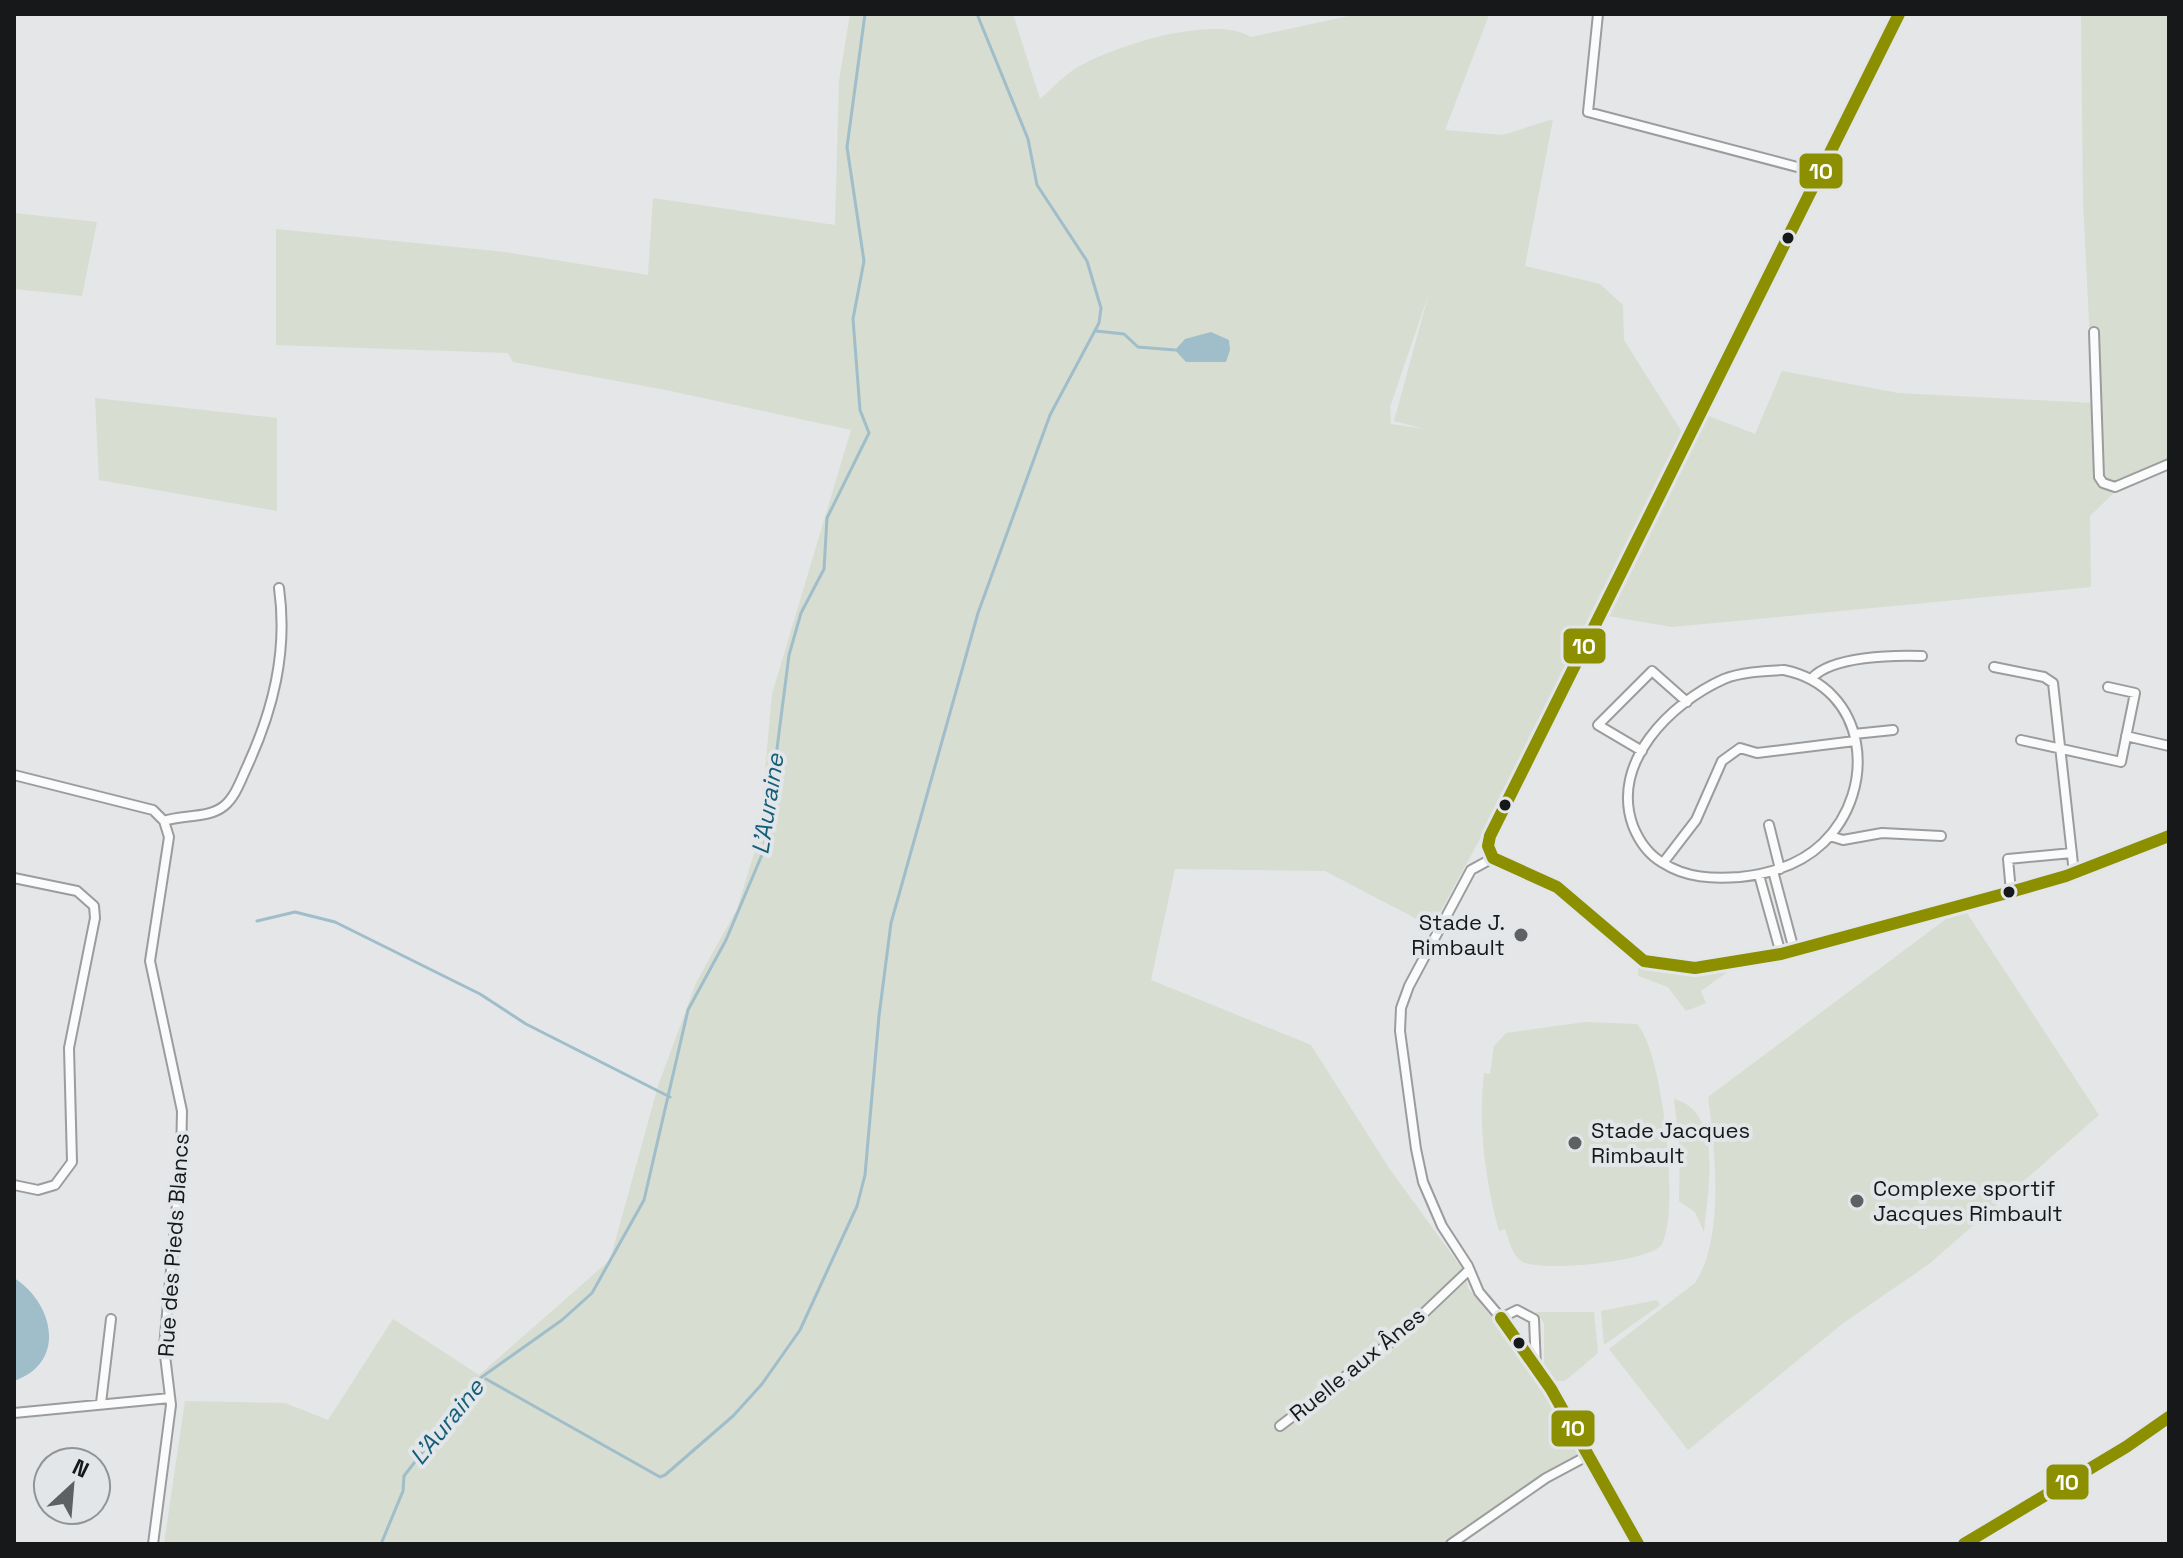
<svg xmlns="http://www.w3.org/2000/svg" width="2183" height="1558" font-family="'Space Grotesk',sans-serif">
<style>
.green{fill:#d7ddd0;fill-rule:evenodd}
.water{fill:#a0bdca}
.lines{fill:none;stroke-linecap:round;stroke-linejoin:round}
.stream{stroke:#a0bdca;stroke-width:3}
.minor-casing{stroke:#9b9c9d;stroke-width:12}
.minor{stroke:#fbfbfc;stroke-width:8}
.bus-1-casing{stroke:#e3e6e9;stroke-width:18}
.bus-1{stroke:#8b8f00;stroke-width:12}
.bus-dot{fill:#171819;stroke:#e3e6e9;stroke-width:3}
.poi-dot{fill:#5f6061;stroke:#e3e6e9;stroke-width:3}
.labels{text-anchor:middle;stroke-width:8;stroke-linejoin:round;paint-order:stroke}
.poi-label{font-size:22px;fill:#171819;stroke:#e3e6e9;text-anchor:start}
.street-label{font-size:22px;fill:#171819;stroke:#e3e6e9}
.water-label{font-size:24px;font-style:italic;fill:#145e79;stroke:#e3e6e9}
.line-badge{stroke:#e3e6e9;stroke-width:3}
.badge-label{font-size:22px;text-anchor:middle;font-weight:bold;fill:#fff}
</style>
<rect width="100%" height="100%" fill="#e4e6e8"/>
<path class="green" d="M850 14H1013L1040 99C1052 89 1064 75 1078 67 1114 46 1214 14 1251 37L1358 14 1489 15 1445 130 1503 135 1553 119 1525 266 1600 284 1623 305 1624 340 1687 440 1701 413 1755 434 1782 371 1898 393 2093 403 2083 199 2081 14H2169V468L2122 485 2090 516 2091 587 1672 627 1602 615 1432 927 1325 871 1175 869 1151 980 1311 1045 1389 1168 1466 1274 1468 1288 1594 1445 1459 1534 1464 1544H164L185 1401 285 1403 328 1420 393 1319 479 1375 610 1260 658 1086 696 983 737 909 759 837 772 694 851 430 666 390 513 362 508 353 276 345V229L505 252 648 275 653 198 835 225 839 81ZM1429 293 1394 421 1425 429 1391 424 1390 407Z
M14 213 97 222 82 296 14 289Z
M95 398 277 418V511L99 480Z
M1967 913 2099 1115 1929 1264 1842 1324 1688 1450 1609 1349 1695 1283C1725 1238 1715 1149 1708 1097L1946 919Z
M1638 966 1677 972 1730 970 1701 991 1706 1003 1686 1011 1668 987 1638 976Z
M1585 1022 1637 1024C1663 1052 1680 1210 1662 1244 1653 1262 1537 1273 1521 1261 1512 1255 1509 1239 1505 1229L1499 1231C1485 1179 1478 1127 1484 1073L1490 1074 1494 1046 1506 1033Z
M1674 1099C1725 1112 1707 1194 1704 1232L1695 1212 1679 1201 1680 1151Z
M1657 1300 1660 1305 1604 1345 1601 1311Z
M1536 1312H1594L1598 1353 1565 1381H1554L1544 1365V1323Z"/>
<path class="water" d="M1211 332 1229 340 1230 350 1226 362H1186L1175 350 1185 339Z
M14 1278C54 1303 67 1363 14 1381Z"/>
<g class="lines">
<path class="stream" d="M1096 331 1124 334 1138 347 1175 350
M257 921 295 912 335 922 480 994 526 1024 670 1097
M486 1379 660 1477 665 1475 733 1416 762 1384 800 1330 857 1206 865 1175 879 1016 891 923 978 613 1050 415 1099 323 1101 308 1087 261 1037 185 1028 139 977 14
M381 1544 403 1491 404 1476 479 1379 562 1320 592 1293 644 1200 688 1010 726 940 764 850 789 655 801 613 824 569 827 518 869 433 860 410 853 319 864 261 847 147 865 14"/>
<defs>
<path id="minor" d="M1598 14 1588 112 1820 173
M2094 332 2099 477 2103 483 2115 487 2169 464
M1994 667 2044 677 2053 683 2074 873
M1784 670C1868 687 1879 789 1823 843 1800 865 1770 874 1740 877 1713 879 1686 878 1663 863 1649 855 1639 841 1633 826 1610 763 1670 703 1724 679 1741 672 1765 671 1784 670Z
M1812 678C1832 656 1894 655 1922 656
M1854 734 1893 730
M2126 736 2169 746
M2021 740 2121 762 2135 693 2108 687
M1642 751 1598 725 1652 671 1687 702
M14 775 153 810 164 821 169 837 150 961 182 1111 181 1160 164 1347 171 1405 153 1544
M164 821C183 814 208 819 224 806 235 797 240 782 246 769 273 711 288 652 279 588
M1769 825 1780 869
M1830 836 1843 840 1882 833 1941 836
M1493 858 1488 846 1490 836 1899 14
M1493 858 1471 870 1409 986 1401 1008 1400 1031 1416 1149 1423 1182 1442 1226 1468 1266 1479 1292 1512 1331 1551 1389 1638 1544
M1493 858 1557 887 1613 938 1644 961 1695 968 1781 954 2007 893 2066 876 2169 836
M1663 863 1696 820 1722 761 1740 748 1757 753 1855 741
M1773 871 1794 950
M1759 875 1781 954
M14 878 77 891 94 906 95 918 69 1048 72 1162 55 1185 38 1190 14 1185
M2011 892 2008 859 2072 853
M1501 1318 1517 1310 1534 1319 1536 1367
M101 1403 111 1319
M14 1413 170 1398
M1280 1426 1405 1331 1469 1270
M1451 1544 1546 1478 1589 1455
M1964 1544 2126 1447 2169 1417"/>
</defs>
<use href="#minor" class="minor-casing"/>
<use href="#minor" class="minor"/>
<defs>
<path id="bus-1" d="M1493 858 1488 846 1490 836 1899 14
M1493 858 1557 887 1644 961 1695 968 1781 954 2007 893 2066 876 2169 836
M1501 1318 1551 1389 1638 1544
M1964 1544 2126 1447 2169 1417"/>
</defs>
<use href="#bus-1" class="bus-1-casing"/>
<use href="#bus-1" class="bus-1"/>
</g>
<g class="bus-dot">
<circle cx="1788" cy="238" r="7"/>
<circle cx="1505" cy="805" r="7"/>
<circle cx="2009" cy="892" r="7"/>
<circle cx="1519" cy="1343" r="7"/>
</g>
<g class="poi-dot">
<circle cx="1521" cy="935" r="8"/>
<circle cx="1575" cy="1143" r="8"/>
<circle cx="1857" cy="1201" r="8"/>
</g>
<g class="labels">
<g class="poi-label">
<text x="1505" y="930" text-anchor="end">Stade J.<tspan x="1505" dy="25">Rimbault</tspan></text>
<text x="1591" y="1138">Stade Jacques<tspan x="1591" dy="25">Rimbault</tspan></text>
<text x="1873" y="1196">Complexe sportif<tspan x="1873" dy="25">Jacques Rimbault</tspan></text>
</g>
<g class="street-label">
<text transform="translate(173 1245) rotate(-86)" y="8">Rue des Pieds Blancs</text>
<text transform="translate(1357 1364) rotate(-39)" y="8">Ruelle aux Ânes</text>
</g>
<g class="water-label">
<text transform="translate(768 804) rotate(-81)" y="8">L'Auraine</text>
<text transform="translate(447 1422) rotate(-51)" y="8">L'Auraine</text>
</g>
</g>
<g class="line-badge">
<rect x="1798" y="152" width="46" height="38" rx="8" fill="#8b8f00"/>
<rect x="1562" y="627" width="45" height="38" rx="8" fill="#8b8f00"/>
<rect x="1550" y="1409" width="46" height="39" rx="8" fill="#8b8f00"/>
<rect x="2045" y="1463" width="45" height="38" rx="8" fill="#8b8f00"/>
</g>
<g class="badge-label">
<text x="1821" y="179">10</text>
<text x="1584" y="654">10</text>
<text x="1573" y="1436">10</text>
<text x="2067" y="1490">10</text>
</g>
<rect width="2183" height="1558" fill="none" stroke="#171819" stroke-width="32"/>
<g transform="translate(72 1486) rotate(26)"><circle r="38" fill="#e3e6e9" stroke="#919496" stroke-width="2"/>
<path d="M0-6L14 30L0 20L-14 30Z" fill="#5f6061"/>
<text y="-12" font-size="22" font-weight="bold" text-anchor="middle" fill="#171819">N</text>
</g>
</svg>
